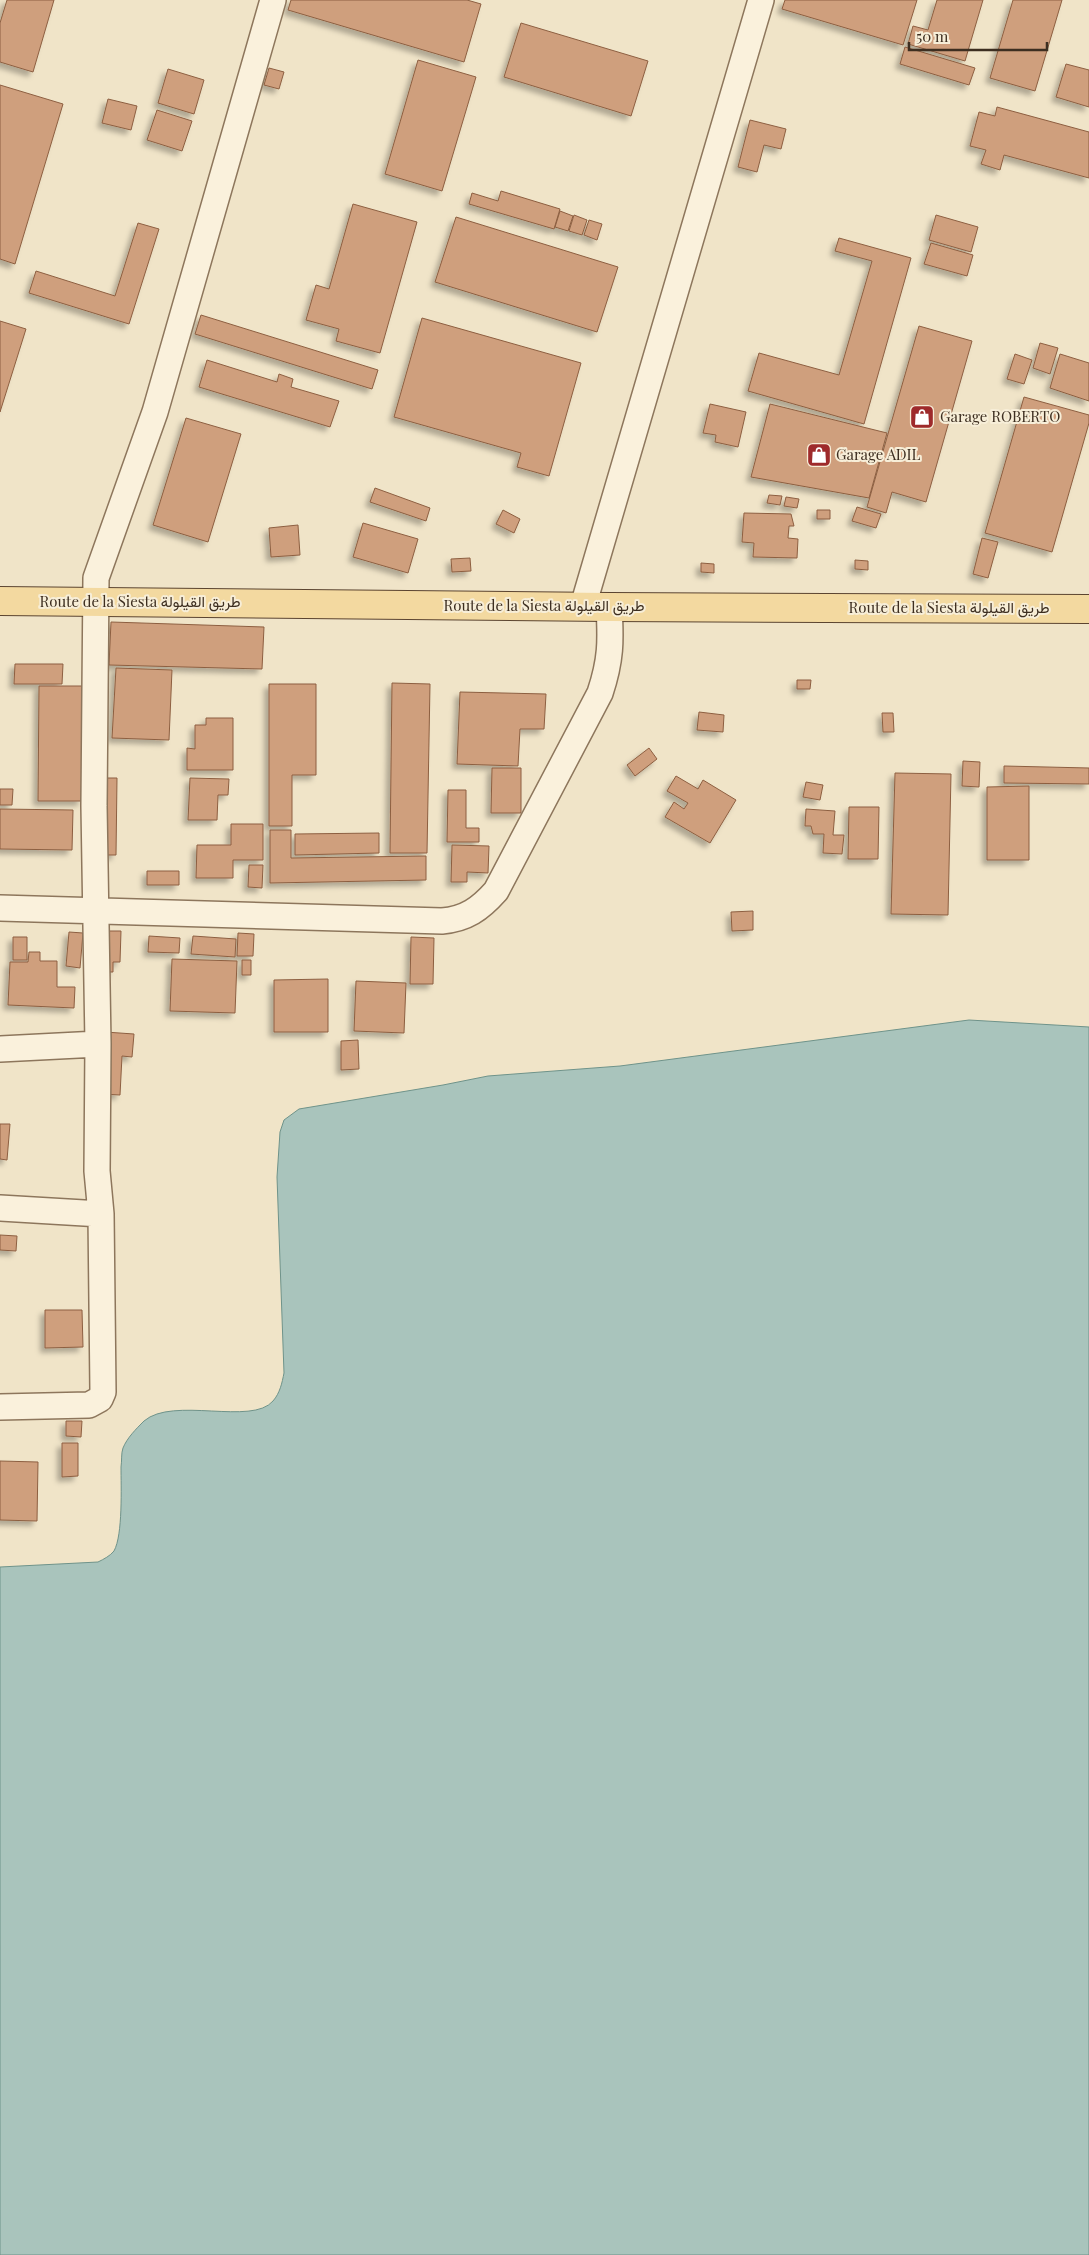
<svg xmlns="http://www.w3.org/2000/svg" width="1089" height="2255" font-family="'Playfair Display',Vazirmatn,serif">
<style>
.water{fill:#a9c4bc;stroke:#6f938a}
.building{fill:#cf9f7d;stroke:#8d5f41;filter:url(#shadow)}
.lines{fill:none;stroke-linecap:round;stroke-linejoin:round}
.minor-casing{stroke:#8d765c;stroke-width:28}
.major-casing{stroke:#5b4430;stroke-width:30}
.minor{stroke:#faf1dc;stroke-width:25}
.major{stroke:#f3d9a0;stroke-width:28}
.labels{text-anchor:middle;stroke-width:4;stroke-linejoin:round;paint-order:stroke}
.poi-label{font-size:15px;fill:#3d2e20;stroke:#f7eed8;text-anchor:start}
.street-label{font-size:15px;fill:#3d2e20;stroke:#f7eed8}
</style>
<defs>
<filter id="shadow"><feDropShadow dx="-4.5" dy="4.5" stdDeviation="2.5" flood-color="#0004"/></filter>
</defs>
<rect width="100%" height="100%" fill="#f0e4c8"/>
<path class="water" d="M969 1020 1089 1027V2255H0V1567L98 1562C104 1559 110 1556 114 1551 123 1535 121 1486 121 1467 122 1461 121 1453 123 1448 127 1438 136 1429 144 1421 173 1396 252 1426 273 1401 280 1393 282 1383 284 1373L277 1177 280 1132 284 1120 299 1109 443 1085 488 1076 620 1066Z"/>
<path class="building" d="M7 0H54L33 72 0 62V23Z
M291 0H467L481 4 464 62 288 10Z
M785 0H917L903 45 782 9Z
M937 0H983L965 61 908 44 913 26 928 30Z
M1013 0H1062L1035 91 990 78Z
M521 23 648 61 631 116 504 77Z
M905 47 975 68 969 85 900 64Z
M418 60 476 77 442 191 385 174Z
M1066 64 1089 70V107L1056 97Z
M269 68 284 72 279 89 264 85Z
M168 69 204 80 194 114 158 103Z
M0 85 63 104 15 264 0 259Z
M108 99 137 106 131 130 102 123Z
M997 107 1089 132V178L1004 155 1000 170 981 164 986 150 970 146 979 112 995 116Z
M157 110 192 121 182 151 147 140Z
M750 120 786 129 781 149 764 145 757 172 738 167Z
M501 191 560 209 554 229 469 204 472 193 498 201Z
M353 204 417 222 380 353 336 341 339 329 306 320 316 285 329 289Z
M560 211 573 216 568 231 555 227Z
M574 215 587 220 582 235 569 231Z
M936 215 978 227 971 252 929 240Z
M456 217 618 267 597 332 435 282Z
M589 220 602 224 597 240 584 235Z
M138 223 159 229 129 324 29 293 36 271 115 296Z
M839 238 911 258 864 424 748 391 759 353 839 375 872 261 835 251Z
M931 243 973 255 967 276 924 264Z
M201 315 378 370 372 389 195 334Z
M422 318 581 363 549 476 517 467 521 453 394 417Z
M0 321 26 329 0 412Z
M919 326 972 341 926 502 892 492 886 513 867 507Z
M1040 343 1058 348 1050 374 1033 368Z
M1015 354 1032 360 1024 384 1007 379Z
M1060 354 1089 363V401L1050 388Z
M207 360 277 382 279 374 293 379 291 387 339 401 330 427 199 387Z
M1024 397 1089 415V423L1052 552 985 533Z
M710 404 746 412 738 447 715 442 716 435 703 433Z
M770 404 887 433 869 498 751 477Z
M186 418 241 434 208 542 153 525Z
M375 488 430 508 426 521 370 502Z
M769 495 782 496 780 505 767 503Z
M786 497 799 499 797 508 784 506Z
M857 507 881 514 876 528 852 521Z
M503 510 520 519 514 533 496 524Z
M817 510H830V519H817Z
M744 513 791 514 794 526H789L788 538 798 539 797 558 753 557 754 543 742 542Z
M363 523 418 539 408 573 353 557Z
M298 525 300 555 271 557 269 528Z
M982 538 998 542 988 578 973 574Z
M470 558 471 571 452 572 451 559Z
M855 560 868 561V570L855 569Z
M701 563 714 564V573L701 572Z
M111 622 264 627 262 669 109 665Z
M15 664H63L62 684H14Z
M116 668 172 670 169 740 112 738Z
M797 680H811L810 689H797Z
M392 683 430 684 427 853H390Z
M269 684H316V775H292V826H269Z
M39 686H82V801H38Z
M460 692 546 694 544 729H520L518 766 457 764Z
M699 712 724 715 723 732 697 730Z
M882 713H893L894 732H883Z
M206 718H233V770H187V748L195 749V725H206Z
M649 748 657 759 635 776 627 765Z
M963 761 980 762 979 787 962 786Z
M1004 766 1089 768V784L1004 783Z
M492 768H521V813H491Z
M895 773 951 774 948 915 891 914Z
M676 776 698 789 703 780 736 800 710 843 665 817 674 802 684 809 688 803 667 791Z
M103 778H117L116 855H102Z
M190 778 229 779 228 795H218L217 820H188Z
M806 782 823 785 820 800 803 797Z
M1029 786V860H987V787Z
M0 789H13L12 805H0Z
M448 790H466V828H479V842H447Z
M849 807H879L878 859H848Z
M0 809 73 810 72 850 0 849Z
M806 809 835 811 833 835H844L842 854 823 853 824 834H813L811 826H805Z
M231 824H263V860H233V878H196L197 845H231Z
M270 830H291V858L426 856V880L270 883Z
M379 833V853L295 855V834Z
M452 845 489 846 488 873 467 872V882H451Z
M249 865H263L262 888 248 887Z
M147 871H179V885H147Z
M753 911V930L732 931 731 912Z
M101 931H121L120 962H113V972H101Z
M69 932 83 933 80 968 66 966Z
M238 933 254 934 253 956H237Z
M149 936 180 938 179 953 148 952Z
M193 936 236 939 235 957 191 954Z
M13 937H27V960H13Z
M411 937 434 938 433 984H410Z
M29 952H40V961H57V987H75L74 1008 8 1005 10 962H28Z
M172 959 237 961 235 1013 170 1011Z
M242 960H251V975H242Z
M328 979V1032H274V980Z
M356 981 406 983 404 1033 354 1031Z
M105 1032 134 1034 132 1057 122 1056 120 1095 102 1094Z
M358 1040 359 1069 341 1070V1041Z
M0 1124H10L7 1160 0 1159Z
M0 1235 17 1236 16 1251 0 1250Z
M45 1310H82L83 1347 45 1348Z
M66 1421H82L81 1437 66 1436Z
M62 1443H78V1476L62 1477Z
M0 1461 38 1462 37 1521 0 1520Z"/>
<g class="lines">
<defs>
<path id="minor" d="M583 606 761 0
M0 908 442 921C466 919 480 909 496 891L600 693C611 660 611 641 609 607
M0 1049 98 1044
M0 1208 101 1214
M0 1407 89 1405 100 1399 103 1392 101 1214 97 1171 98 1044 94 806 96 578 155 412 273 0"/>
<path id="major" d="M0 601 609 607 1089 609"/>
</defs>
<use href="#minor" class="minor-casing"/>
<use href="#major" class="major-casing"/>
<use href="#minor" class="minor"/>
<use href="#major" class="major"/>
</g>
<defs>
<symbol id="shop-square" viewBox="-11 -11 22 22"><rect x="-9" y="-9" width="18" height="18" rx="4" fill="#9e2a2b" stroke="#f7eed8"/><path d="M-5-2.5h2.3a2.7 3.5 0 0 1 5.4 0H5L5.5 6h-11ZM-1.5-2.5h3a1.5 2.3 0 0 0-3 0Z" fill="#fff"/></symbol>
</defs>
<g fill-rule="evenodd">
<use href="#shop-square" x="908" y="403" width="28" height="28"/>
<use href="#shop-square" x="805" y="441" width="28" height="28"/>
</g>
<g class="labels">
<g class="poi-label">
<text x="940" y="422">Garage ROBERTO</text>
<text x="836" y="460">Garage ADIL</text>
</g>
<g class="street-label">
<text x="140" y="607">Route de la Siesta طريق القيلولة</text>
<text x="544" y="611">Route de la Siesta طريق القيلولة</text>
<text x="949" y="613">Route de la Siesta طريق القيلولة</text>
</g>
</g>
<path d="M909 42v8h138v-8" fill="none" stroke="#3d2e20" stroke-width="2.5"/>
<text x="916" y="42" font-size="15" fill="#3d2e20" stroke="#f7eed8" stroke-width="4" paint-order="stroke">50 m</text>
</svg>
